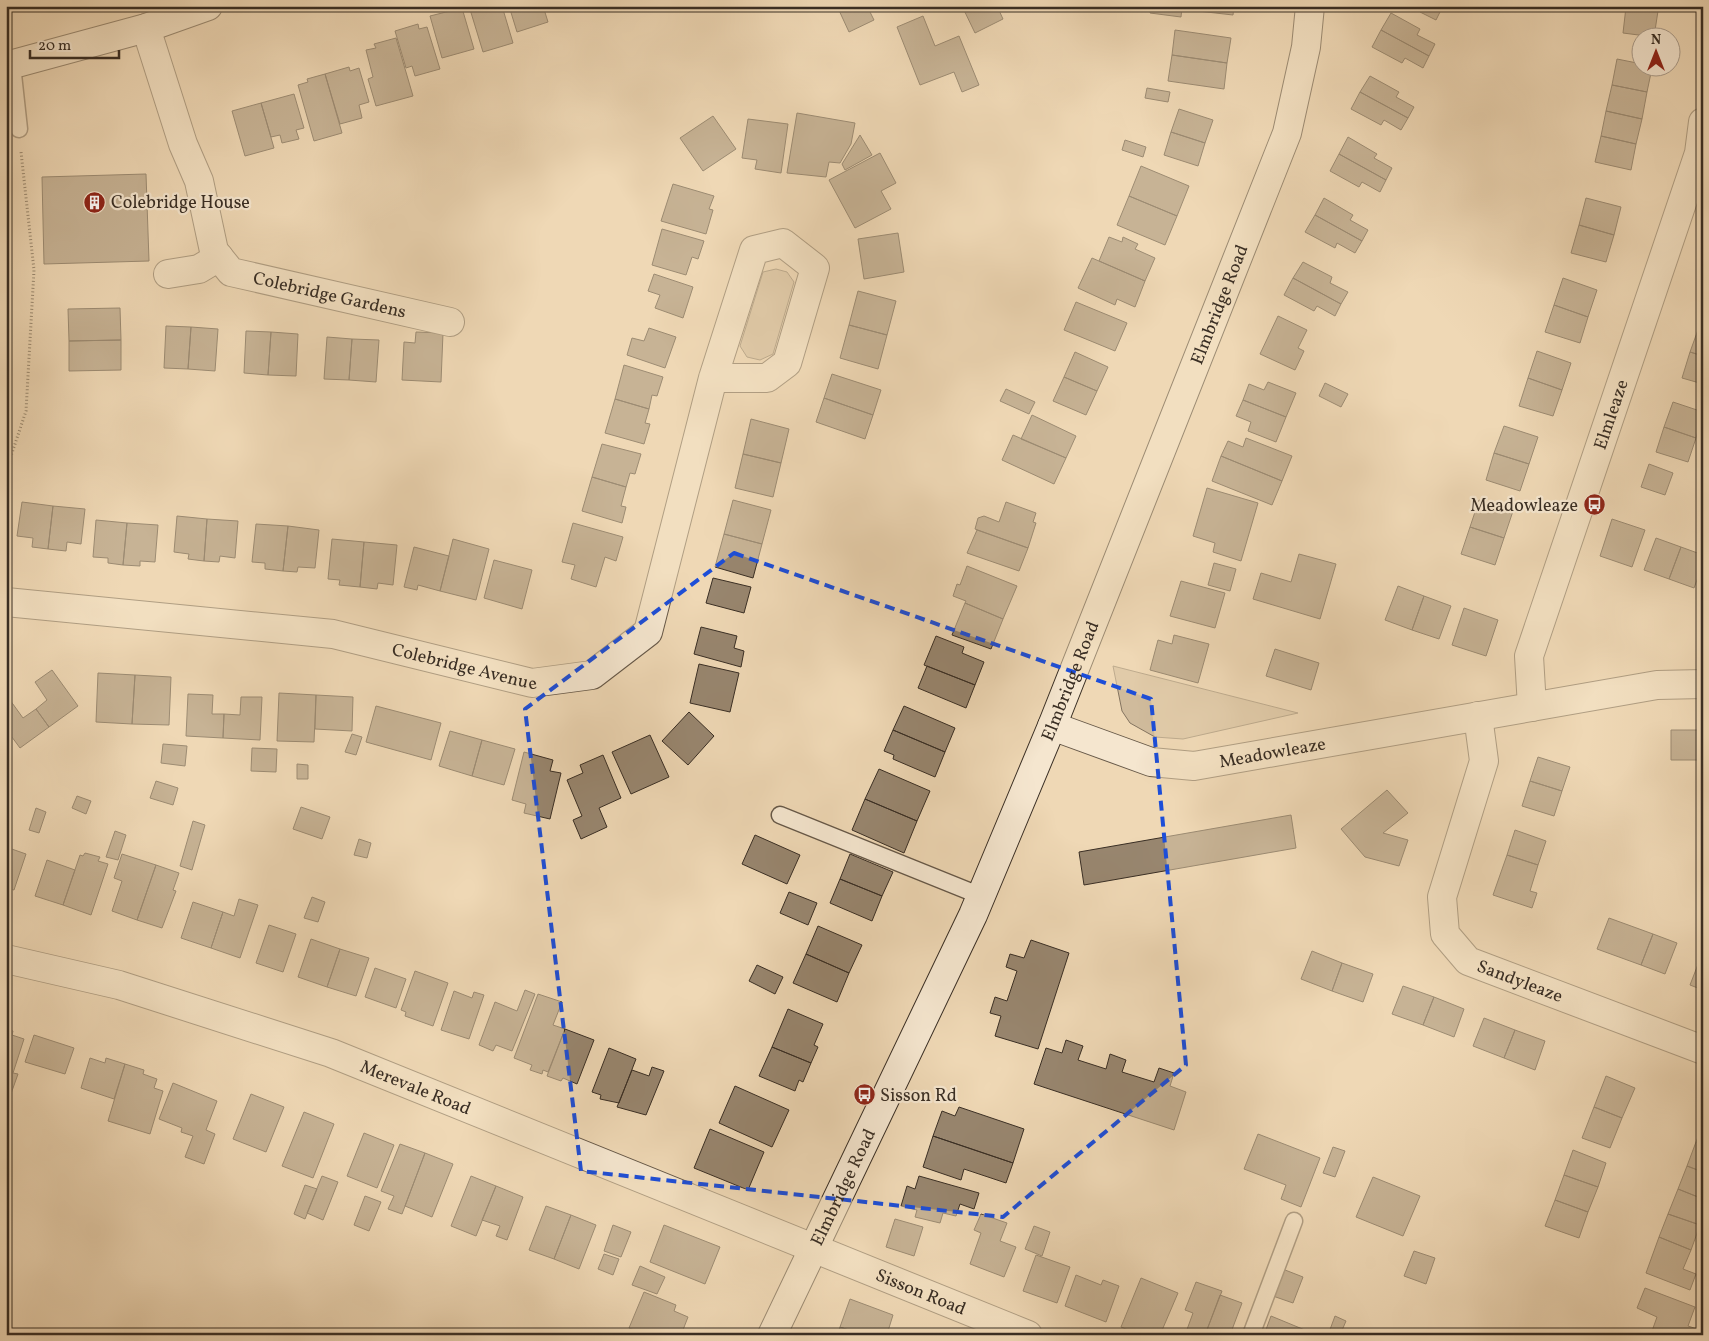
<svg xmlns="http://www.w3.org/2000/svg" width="1709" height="1341" font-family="Vollkorn,serif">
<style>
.green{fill:#d0bb9c;stroke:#847460}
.building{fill:#98866f;stroke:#392e24}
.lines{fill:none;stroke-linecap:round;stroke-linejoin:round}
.lane-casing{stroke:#665848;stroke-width:19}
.street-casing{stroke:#665848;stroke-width:30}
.secondary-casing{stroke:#392e24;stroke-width:30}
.path{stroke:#392e24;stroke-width:3;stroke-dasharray:1 2.5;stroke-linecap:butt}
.lane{stroke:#f5e6cf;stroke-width:16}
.street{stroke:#f5e6cf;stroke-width:28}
.secondary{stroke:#f5e6cf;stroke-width:28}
.marked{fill:none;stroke:#1d4ed8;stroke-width:4;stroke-dasharray:10 6;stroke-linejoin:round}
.labels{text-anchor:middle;stroke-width:4.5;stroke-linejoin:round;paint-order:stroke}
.poi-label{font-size:18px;fill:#392e24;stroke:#f5e6cf;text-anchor:start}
.street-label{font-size:18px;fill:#392e24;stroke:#f5e6cf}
</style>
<rect width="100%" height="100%" fill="#efd8b5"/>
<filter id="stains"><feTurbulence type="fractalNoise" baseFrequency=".004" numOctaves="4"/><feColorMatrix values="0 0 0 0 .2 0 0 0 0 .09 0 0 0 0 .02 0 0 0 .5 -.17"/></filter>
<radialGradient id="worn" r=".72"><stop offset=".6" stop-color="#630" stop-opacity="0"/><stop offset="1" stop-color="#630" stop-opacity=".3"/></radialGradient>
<path class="green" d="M776 269 787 272 794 282 773 354 760 360 747 357 740 346 763 272Z
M1113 666 1298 713 1183 739 1155 737 1130 723 1122 711Z"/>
<path class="building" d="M469 6H502L513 43 483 52Z
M509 6H543L548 22 517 32Z
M837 6H867L874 20 849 32Z
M962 6H997L1003 19 975 33Z
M1151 6 1182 7 1181 17 1150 13Z
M1189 6H1234L1233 15 1189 10Z
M1423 6H1443L1436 20 1420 12Z
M1626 6H1658V11Z
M1626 7 1658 11 1654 37 1623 33Z
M462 8 474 49 442 58 430 16Z
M1391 13 1420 29 1417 35 1435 44 1429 56 1381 30Z
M923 16 935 46 959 36 979 85 962 92 954 72 920 85 897 27Z
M418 24 419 29 427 27 440 69 415 76 412 66 406 68 395 31Z
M1175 30 1231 38 1227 63 1172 55Z
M1381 30 1429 56 1423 68 1405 58 1402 63 1372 47Z
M396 38 413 96 376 106 368 79 373 77 366 50 376 48 374 44Z
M1172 55 1227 63 1224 89 1168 81Z
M1617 59 1642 64V68H1652L1647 92 1612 85Z
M349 67 350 71 359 68 369 102 359 105 362 118 340 124 325 74Z
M325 74 342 133 314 141 298 85 308 82 307 79Z
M1370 76 1399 92 1396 97 1414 107 1408 118 1360 92Z
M1612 85 1647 92 1642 119 1606 111Z
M1147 88 1170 92 1168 102 1145 98Z
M1360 92 1408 118 1401 130 1384 120 1381 125 1351 109Z
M294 94 304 128 296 130 299 139 282 143 280 135 271 137 261 103Z
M261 103 274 148 245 156 232 111Z
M1179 109 1213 120 1205 143 1171 132Z
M1606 111 1642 119 1636 144 1601 136Z
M797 113 855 123 851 144 840 163 829 162 826 177 787 173Z
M713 116 736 149 703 171 680 138Z
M748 119 788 124 781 173 755 169 757 160 742 158Z
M1171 132 1205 143 1198 166 1164 155Z
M860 135 872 155 845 170 842 164Z
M1601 136 1636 144 1631 170 1595 162Z
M1348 137 1377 154 1374 158 1392 168 1386 180 1339 154Z
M1125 140 1146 147 1143 157 1122 150Z
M880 153 896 183 881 191 891 209 855 228 829 180Z
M1339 154 1386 180 1380 192 1362 182 1359 187 1330 171Z
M1141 166 1189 186 1177 216 1129 196Z
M146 174 149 261 44 264 42 177Z
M673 184 714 196 709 209 713 210 706 234 661 221Z
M1129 196 1177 216 1165 245 1117 225Z
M1324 198 1353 215 1350 220 1368 230 1362 241 1315 215Z
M1586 198 1621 207 1614 235 1579 225Z
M1315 215 1362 241 1355 253 1337 243 1335 248 1305 232Z
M1579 225 1614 235 1606 262 1571 253Z
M662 229 704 241 698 259 692 257 686 275 652 265Z
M898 233 904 272 864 279 858 239Z
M1109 237 1122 242 1123 237 1138 244 1135 249 1155 258 1145 281 1099 261Z
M6 239H9L10 290H6Z
M1092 258 1145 281 1135 307 1117 299 1115 305 1078 288Z
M1303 262 1332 277 1330 283 1348 292 1341 304 1293 278Z
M654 274 693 287 683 318 655 308 660 295 648 291Z
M1293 278 1341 304 1335 316 1317 306 1314 311 1284 295Z
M1563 278 1597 290 1588 317 1554 305Z
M858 291 896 301 887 335 849 325Z
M1076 302 1127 323 1115 351 1064 330Z
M1554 305 1588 317 1580 343 1545 332Z
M120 308 121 340 69 341 68 309Z
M1278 316 1307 330 1298 348 1304 351 1295 370 1260 354Z
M1703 316V356L1690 352Z
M849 325 887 335 878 369 840 358Z
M166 326 191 327 188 369 164 368Z
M191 327 218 329 215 371 188 369Z
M649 328 676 337 665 368 627 355 632 338 644 341Z
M246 331 271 332 268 375 244 373Z
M271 332 298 334 296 376 268 375Z
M416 332 443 333 441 382 402 380 404 342 415 343Z
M327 337 352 339 349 380 324 379Z
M352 339 379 340 376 382 349 380Z
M121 340V370L69 371V341Z
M1537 351 1571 363 1562 390 1528 378Z
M1075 352 1108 367 1097 391 1064 377Z
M1690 352 1703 356V384L1682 378Z
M624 365 663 377 657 396 652 395 649 409 615 399Z
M832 374 881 390 873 415 824 398Z
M1064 377 1097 391 1086 415 1053 401Z
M1528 378 1562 390 1553 416 1519 406Z
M1268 382 1296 393 1286 417 1243 400 1249 384 1264 390Z
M1325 383 1348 394 1341 407 1319 396Z
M1006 389 1035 402 1029 414 1000 401Z
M824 398 873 415 865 439 816 422Z
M615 399 649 409 645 423 650 424 644 444 605 433Z
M1243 400 1286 417 1276 442 1248 431 1251 422 1236 416Z
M1673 402 1703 412 1696 438 1664 427Z
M1032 415 1076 436 1066 458 1021 439Z
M751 419 789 429 781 463 743 454Z
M1504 426 1538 437 1529 464 1494 453Z
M1664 427 1696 438 1688 462 1656 452Z
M1013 435 1066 458 1054 484 1002 460Z
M1246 438 1292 456 1282 481 1221 456 1228 441 1243 447Z
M602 444 641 454 635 474 630 473 626 487 592 477Z
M1494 453 1529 464 1520 491 1486 480Z
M743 454 781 463 773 497 735 488Z
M1221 456 1282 481 1272 505 1212 481Z
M1649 464 1673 473 1665 495 1641 487Z
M592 477 626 487 621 506 626 507 622 523 582 511Z
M1207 488 1258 503 1241 561 1213 552 1215 543 1193 536Z
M733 500 771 510 762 544 724 534Z
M1479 500 1513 511 1504 538 1470 527Z
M22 502 53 506 48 549 32 547 33 538 17 536Z
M1006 502 1036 513 1033 522 1036 523 1028 548 975 529 978 518 984 516 999 522Z
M53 506 85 509 81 544 67 542 66 551 48 549Z
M177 516 207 519 204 561 188 559 189 554 174 552Z
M207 519 238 521 235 558 220 556 219 562 204 561Z
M1612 519 1645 530 1632 567 1600 556Z
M96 520 127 523 123 565 108 563V558L93 557Z
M127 523 158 525 155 562 140 561V566L123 565Z
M573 523 623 537 616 561 605 557 596 587 571 579 575 565 562 562Z
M256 524 288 526 283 571 265 569V563L252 562Z
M288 526 319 530 315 568 298 567 297 572 283 571Z
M1470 527 1504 538 1495 565 1461 554Z
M977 530 1028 548 1019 571 967 553Z
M724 534 762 544 753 578 715 567Z
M1656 538 1681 547 1669 579 1644 570Z
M332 539 364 542 360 587 339 585 340 580 328 579Z
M453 539 489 549 476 600 440 591Z
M364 542 397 545 393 585 378 583 377 589 360 587Z
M414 547 449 556 440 591 418 585 417 590 404 587Z
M1681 547 1703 555V564L1694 588 1669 579Z
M1299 554 1336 564 1320 619 1253 599 1261 573 1291 582Z
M494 560 532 570 522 609 484 598Z
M1214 563 1236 569 1230 591 1208 585Z
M967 566 1017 586 1003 619 965 603 966 601 953 596 957 584 960 585Z
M713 578 751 587 744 613 706 603Z
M1181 581 1225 593 1215 628 1170 616Z
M1398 586 1424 596 1412 630 1385 620Z
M1424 596 1451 606 1439 639 1412 630Z
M965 603 1003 619 991 649 952 635Z
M1464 608 1498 620 1486 656 1452 645Z
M701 627 737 636 734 648 744 651 741 667 694 654Z
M1174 635 1209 644 1198 683 1150 670 1158 640 1172 644Z
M936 636 964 647 962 653 984 662 975 685 924 665Z
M1275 649 1319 663 1311 690 1266 676Z
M699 664 739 673 730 712 690 703Z
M927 666 975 685 966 708 918 688Z
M52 670 78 706 49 727 36 709 47 700 35 682Z
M98 673 135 675 132 724 96 722Z
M135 675 171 677 169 725 132 724Z
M279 693 316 695 314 742 277 741Z
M188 694 213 695 212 714H224L223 738 186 736Z
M316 695 353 697 352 731 315 729Z
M241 697H262L260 740 223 738 224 714 240 715Z
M10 700 23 718 36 709 49 727 20 748 6 729V703Z
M376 706 441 723 431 760 366 742Z
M904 706 955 728 945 752 893 730Z
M689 712 714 736 688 765 662 741Z
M893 730 945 752 935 777 893 759 894 755 884 751Z
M1671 730H1703V760H1671Z
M450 731 482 740 472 776 439 766Z
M352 734 362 737 356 755 345 752Z
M650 735 669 777 631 794 612 752Z
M482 740 515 749 504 785 472 776Z
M163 744 187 746 185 766 161 763Z
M252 748 277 749 276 772 251 771Z
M524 752 553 760 550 771 561 773 550 819 524 813 526 804 512 800Z
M603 755 621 798 599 808 607 827 581 839 573 820 582 816 567 780 583 773 580 765Z
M1538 757 1570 767 1562 791 1530 781Z
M297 764 308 765V779H297Z
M879 769 930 791 917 821 865 799Z
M156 781 178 788 173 805 150 798Z
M1530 781 1562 791 1554 816 1522 806Z
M1387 790 1408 813 1383 833 1408 840 1399 866 1365 857 1341 829Z
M77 796 91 801 86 814 72 808Z
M865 799 917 821 904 853 852 830Z
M301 807 330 817 322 839 293 829Z
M36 808 46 812 39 833 29 830Z
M1291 815 1296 848 1084 885 1079 852Z
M193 821 205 825 192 870 180 866Z
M1515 830 1546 841 1538 865 1507 855Z
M115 831 126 835 118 860 106 857Z
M755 835 800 855 787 884 742 864Z
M359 839 371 843 367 858 354 855Z
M6 847 26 854 14 890 6 888Z
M85 853 100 857 98 861 108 864 91 915 63 905 80 855 83 856Z
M122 854 156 865 137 920 112 911 122 881 114 878Z
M850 854 893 872 882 896 840 879Z
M1507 855 1538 865 1530 891 1537 893 1532 908 1493 895Z
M47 860 75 870 63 905 35 896Z
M156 865 179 873 173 890 176 891 162 928 137 920Z
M840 879 882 896 872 921 830 903Z
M789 892 817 903 808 925 780 913Z
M312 897 325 902 318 922 304 918Z
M239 899 258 905 240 958 211 948 223 912 234 916Z
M193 902 223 912 211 948 181 938Z
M1609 918 1653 934 1641 965 1597 949Z
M269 925 296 934 283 972 256 963Z
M818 926 862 945 849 973 806 954Z
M1653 934 1677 943 1665 974 1641 965Z
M311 939 340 949 327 987 298 977Z
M1031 940 1069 953 1038 1049 995 1036 1001 1016 990 1013 995 997 1007 1001 1017 971 1006 967 1010 954 1024 958Z
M340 949 369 958 356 996 327 987Z
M1312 951 1342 963 1332 991 1301 979Z
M806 954 849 973 837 1002 793 983Z
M1702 954 1703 955V990L1690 985Z
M1342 963 1373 974 1363 1002 1332 991Z
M757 965 783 977 775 994 749 981Z
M375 968 406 979 396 1008 365 997Z
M415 971 448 983 433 1026 405 1016 406 1012 401 1010Z
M1403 986 1434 997 1423 1025 1392 1014Z
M525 990 535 994 512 1051 496 1045 493 1051 479 1045 495 1002 517 1011Z
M454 991 472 998 474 992 484 995 469 1039 441 1030Z
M538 994 562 1002 553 1025 565 1029 548 1072 543 1070 542 1074 530 1070 532 1065 514 1058Z
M1434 997 1464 1009 1454 1037 1423 1025Z
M788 1009 823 1024 814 1045 818 1047 811 1063 772 1047Z
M1484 1018 1515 1030 1504 1058 1473 1046Z
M6 1028 13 1031 12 1035 24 1039 13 1073 18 1074 7 1105Z
M565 1029 594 1040 577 1084 563 1078 561 1081 547 1076Z
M1515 1030 1545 1041 1535 1070 1504 1058Z
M34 1035 74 1048 65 1074 25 1062Z
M1066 1040 1083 1046 1078 1060 1106 1069 1110 1054 1126 1060 1122 1072 1154 1082 1159 1068 1174 1073 1170 1086 1186 1092 1174 1130 1034 1084 1046 1048 1062 1053Z
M772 1047 811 1063 803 1082 799 1080 795 1091 759 1076Z
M609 1048 636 1059 619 1103 600 1099 601 1095 592 1092Z
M90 1058 105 1063 106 1058 125 1064 114 1099 81 1088Z
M125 1064 144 1070 143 1074 157 1079 154 1088 163 1091 150 1134 108 1121Z
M652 1067 664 1071 646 1115 617 1107 632 1070 649 1076Z
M1606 1076 1635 1088 1622 1118 1594 1107Z
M173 1083 217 1101 206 1130 215 1134 204 1164 185 1157 193 1136 181 1132 182 1128 159 1119Z
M735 1086 789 1110 772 1147 719 1123Z
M251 1094 284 1107 266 1152 233 1139Z
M959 1107 1024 1129 1013 1163 933 1136 942 1111 955 1116Z
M1594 1107 1622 1118 1610 1148 1582 1138Z
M304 1112 334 1124 313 1178 282 1166Z
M1703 1124V1144L1696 1142Z
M710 1129 764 1152 748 1190 694 1168Z
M364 1133 394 1145 377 1188 347 1176Z
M1258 1134 1320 1158 1301 1207 1281 1199 1286 1185 1244 1169Z
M933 1136 1013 1163 1006 1183 964 1169 961 1180 923 1167Z
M1696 1142 1703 1144V1172L1687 1166Z
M400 1144 425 1153 402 1214 388 1209 394 1196 381 1191Z
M1333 1147 1345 1151 1335 1177 1323 1173Z
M1573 1150 1606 1163 1598 1187 1564 1175Z
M425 1153 453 1164 432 1217 405 1206Z
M1687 1166 1703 1172V1199L1678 1189Z
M1564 1175 1598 1187 1588 1212 1555 1200Z
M322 1176 338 1182 323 1220 307 1213Z
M471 1176 496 1186 476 1236 451 1226Z
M919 1176 979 1193 974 1209 960 1204 956 1216 943 1213 940 1223 915 1217 917 1210 901 1206 907 1186 915 1189Z
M1373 1177 1420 1196 1403 1236 1356 1217Z
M305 1185 317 1189 305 1219 294 1214Z
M496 1186 523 1197 507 1240 496 1236 500 1226 482 1220Z
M1678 1189 1703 1199V1218L1700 1225 1668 1214Z
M365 1196 381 1202 369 1231 354 1225Z
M1555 1200 1588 1212 1579 1238 1545 1226Z
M546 1206 571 1215 554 1259 529 1250Z
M981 1214 1007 1223 1000 1241 1016 1247 1004 1277 970 1264 981 1233 974 1230Z
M1668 1214 1700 1225 1691 1250 1659 1237Z
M571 1215 596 1225 579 1269 554 1259Z
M895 1219 923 1227 914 1256 886 1247Z
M613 1225 631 1232 621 1257 604 1251Z
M664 1225 720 1247 705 1284 650 1262Z
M1034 1226 1050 1232 1042 1256 1025 1249Z
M1659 1237 1691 1250 1683 1269 1696 1274 1690 1290 1646 1273Z
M1414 1251 1435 1258 1426 1284 1404 1276Z
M604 1254 619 1259 613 1275 598 1269Z
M1036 1255 1070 1267 1057 1303 1023 1291Z
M640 1266 665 1277 657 1294 632 1285Z
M1280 1268 1303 1277 1293 1303 1270 1295Z
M1076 1275 1101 1285 1103 1280 1119 1286 1106 1322 1065 1306Z
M1141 1278 1178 1293 1160 1335H1140L1121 1327Z
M1196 1282 1222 1291 1205 1335H1185L1193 1313 1185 1310Z
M1645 1288 1695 1307 1688 1326 1703 1331 1702 1335H1660L1652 1331 1657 1317 1637 1308Z
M644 1292 676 1305 674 1311 688 1317 681 1335H647L629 1328Z
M1220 1295 1242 1303 1230 1335H1205Z
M850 1299 893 1315 888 1331 897 1335H863L840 1327Z
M1271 1316 1317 1335H1264Z
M1335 1316 1346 1321 1340 1335H1328Z
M840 1327 863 1335H837Z"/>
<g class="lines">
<defs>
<path id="lane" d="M12 65 19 129
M780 815 981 896
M1251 1335 1294 1221"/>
<g id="street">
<path id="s1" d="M146 28 183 144 199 181 214 251 231 272 450 322"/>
<path d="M168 274 199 269 219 257"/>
<path id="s2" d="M6 602 333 634 532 683 592 675 648 632 713 378 754 250 783 243 815 268 787 363 767 378H713"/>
<path id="s3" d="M1532 707 1529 656 1699 153 1703 122"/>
<path id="s4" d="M1478 716 1484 761 1442 897 1445 934 1468 961 1703 1050"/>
<path id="s5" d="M1052 726 1151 762 1194 766 1657 685 1703 684"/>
<path id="s6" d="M6 959 119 985 331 1053 1028 1335"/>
</g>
<g id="secondary">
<path d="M6 66 146 28 208 6"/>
<path id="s7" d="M772 1335 973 915 1052 726 1287 133 1306 47 1310 6"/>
</g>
</defs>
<use href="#lane" class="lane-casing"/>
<use href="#street" class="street-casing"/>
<use href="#secondary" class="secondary-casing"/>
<path class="path" d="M6 471 26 411 34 270 21 152"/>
<use href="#lane" class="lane"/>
<use href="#street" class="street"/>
<use href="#secondary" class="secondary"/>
</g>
<path d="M0 0H1709V1341H0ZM734 553 1151 699 1186 1065 1003 1217 581 1171 525 709Z" fill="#efd8b5" fill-opacity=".55" fill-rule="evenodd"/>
<path class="marked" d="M734 553 1151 699 1186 1065 1003 1217 581 1171 525 709Z"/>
<defs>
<symbol id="building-disc" viewBox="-11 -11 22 22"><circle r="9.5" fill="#8f2418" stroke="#f5e6cf"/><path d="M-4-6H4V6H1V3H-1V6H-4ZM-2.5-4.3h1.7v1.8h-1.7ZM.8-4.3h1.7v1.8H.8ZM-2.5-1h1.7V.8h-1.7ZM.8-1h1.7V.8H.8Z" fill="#fff"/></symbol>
<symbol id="bus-disc" viewBox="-11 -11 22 22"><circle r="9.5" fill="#8f2418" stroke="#f5e6cf"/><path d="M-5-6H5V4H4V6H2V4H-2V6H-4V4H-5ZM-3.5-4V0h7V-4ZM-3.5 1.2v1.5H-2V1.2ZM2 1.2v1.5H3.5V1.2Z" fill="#fff"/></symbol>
</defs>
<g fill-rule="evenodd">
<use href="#building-disc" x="82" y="190" width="25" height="25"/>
<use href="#bus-disc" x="1582" y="492" width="25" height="25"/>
<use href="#bus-disc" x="852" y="1082" width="25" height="25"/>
</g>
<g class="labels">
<g class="poi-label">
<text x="111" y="208">Colebridge House</text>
<text x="1578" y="511" text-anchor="end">Meadowleaze</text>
<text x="880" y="1101">Sisson Rd</text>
</g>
<g class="street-label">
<text dy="6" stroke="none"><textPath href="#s1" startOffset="362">Colebridge Gardens</textPath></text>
<text dy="6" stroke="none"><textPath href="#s7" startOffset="1124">Elmbridge Road</textPath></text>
<text dy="6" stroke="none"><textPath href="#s3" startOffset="306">Elmleaze</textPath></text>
<text dy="6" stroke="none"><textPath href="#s2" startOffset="464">Colebridge Avenue</textPath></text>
<text dy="6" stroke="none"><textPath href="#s7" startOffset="719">Elmbridge Road</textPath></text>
<text dy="6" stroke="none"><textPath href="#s5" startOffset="228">Meadowleaze</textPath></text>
<text dy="6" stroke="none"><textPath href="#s4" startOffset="316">Sandyleaze</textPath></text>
<text dy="6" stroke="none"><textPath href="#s6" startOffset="430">Merevale Road</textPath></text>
<text dy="6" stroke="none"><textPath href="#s7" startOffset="164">Elmbridge Road</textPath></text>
<text dy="6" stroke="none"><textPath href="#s6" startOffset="975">Sisson Road</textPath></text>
</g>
</g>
<rect width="1709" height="1341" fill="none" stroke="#efd8b5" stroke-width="25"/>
<rect x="8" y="8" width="1694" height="1326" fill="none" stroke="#392e24" stroke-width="2.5"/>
<rect x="12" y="12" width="1684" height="1316" fill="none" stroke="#392e24"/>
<g transform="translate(1656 52)"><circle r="24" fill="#f5e6cf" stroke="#aa9c8b"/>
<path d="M0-4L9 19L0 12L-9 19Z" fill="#8f2418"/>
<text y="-8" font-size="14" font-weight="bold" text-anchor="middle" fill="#392e24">N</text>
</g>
<path d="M30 50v8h89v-8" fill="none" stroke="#392e24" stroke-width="2.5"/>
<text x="38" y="50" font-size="15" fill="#392e24" stroke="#f5e6cf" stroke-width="4" paint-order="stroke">20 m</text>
<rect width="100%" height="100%" filter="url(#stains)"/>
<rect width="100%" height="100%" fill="url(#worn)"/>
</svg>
